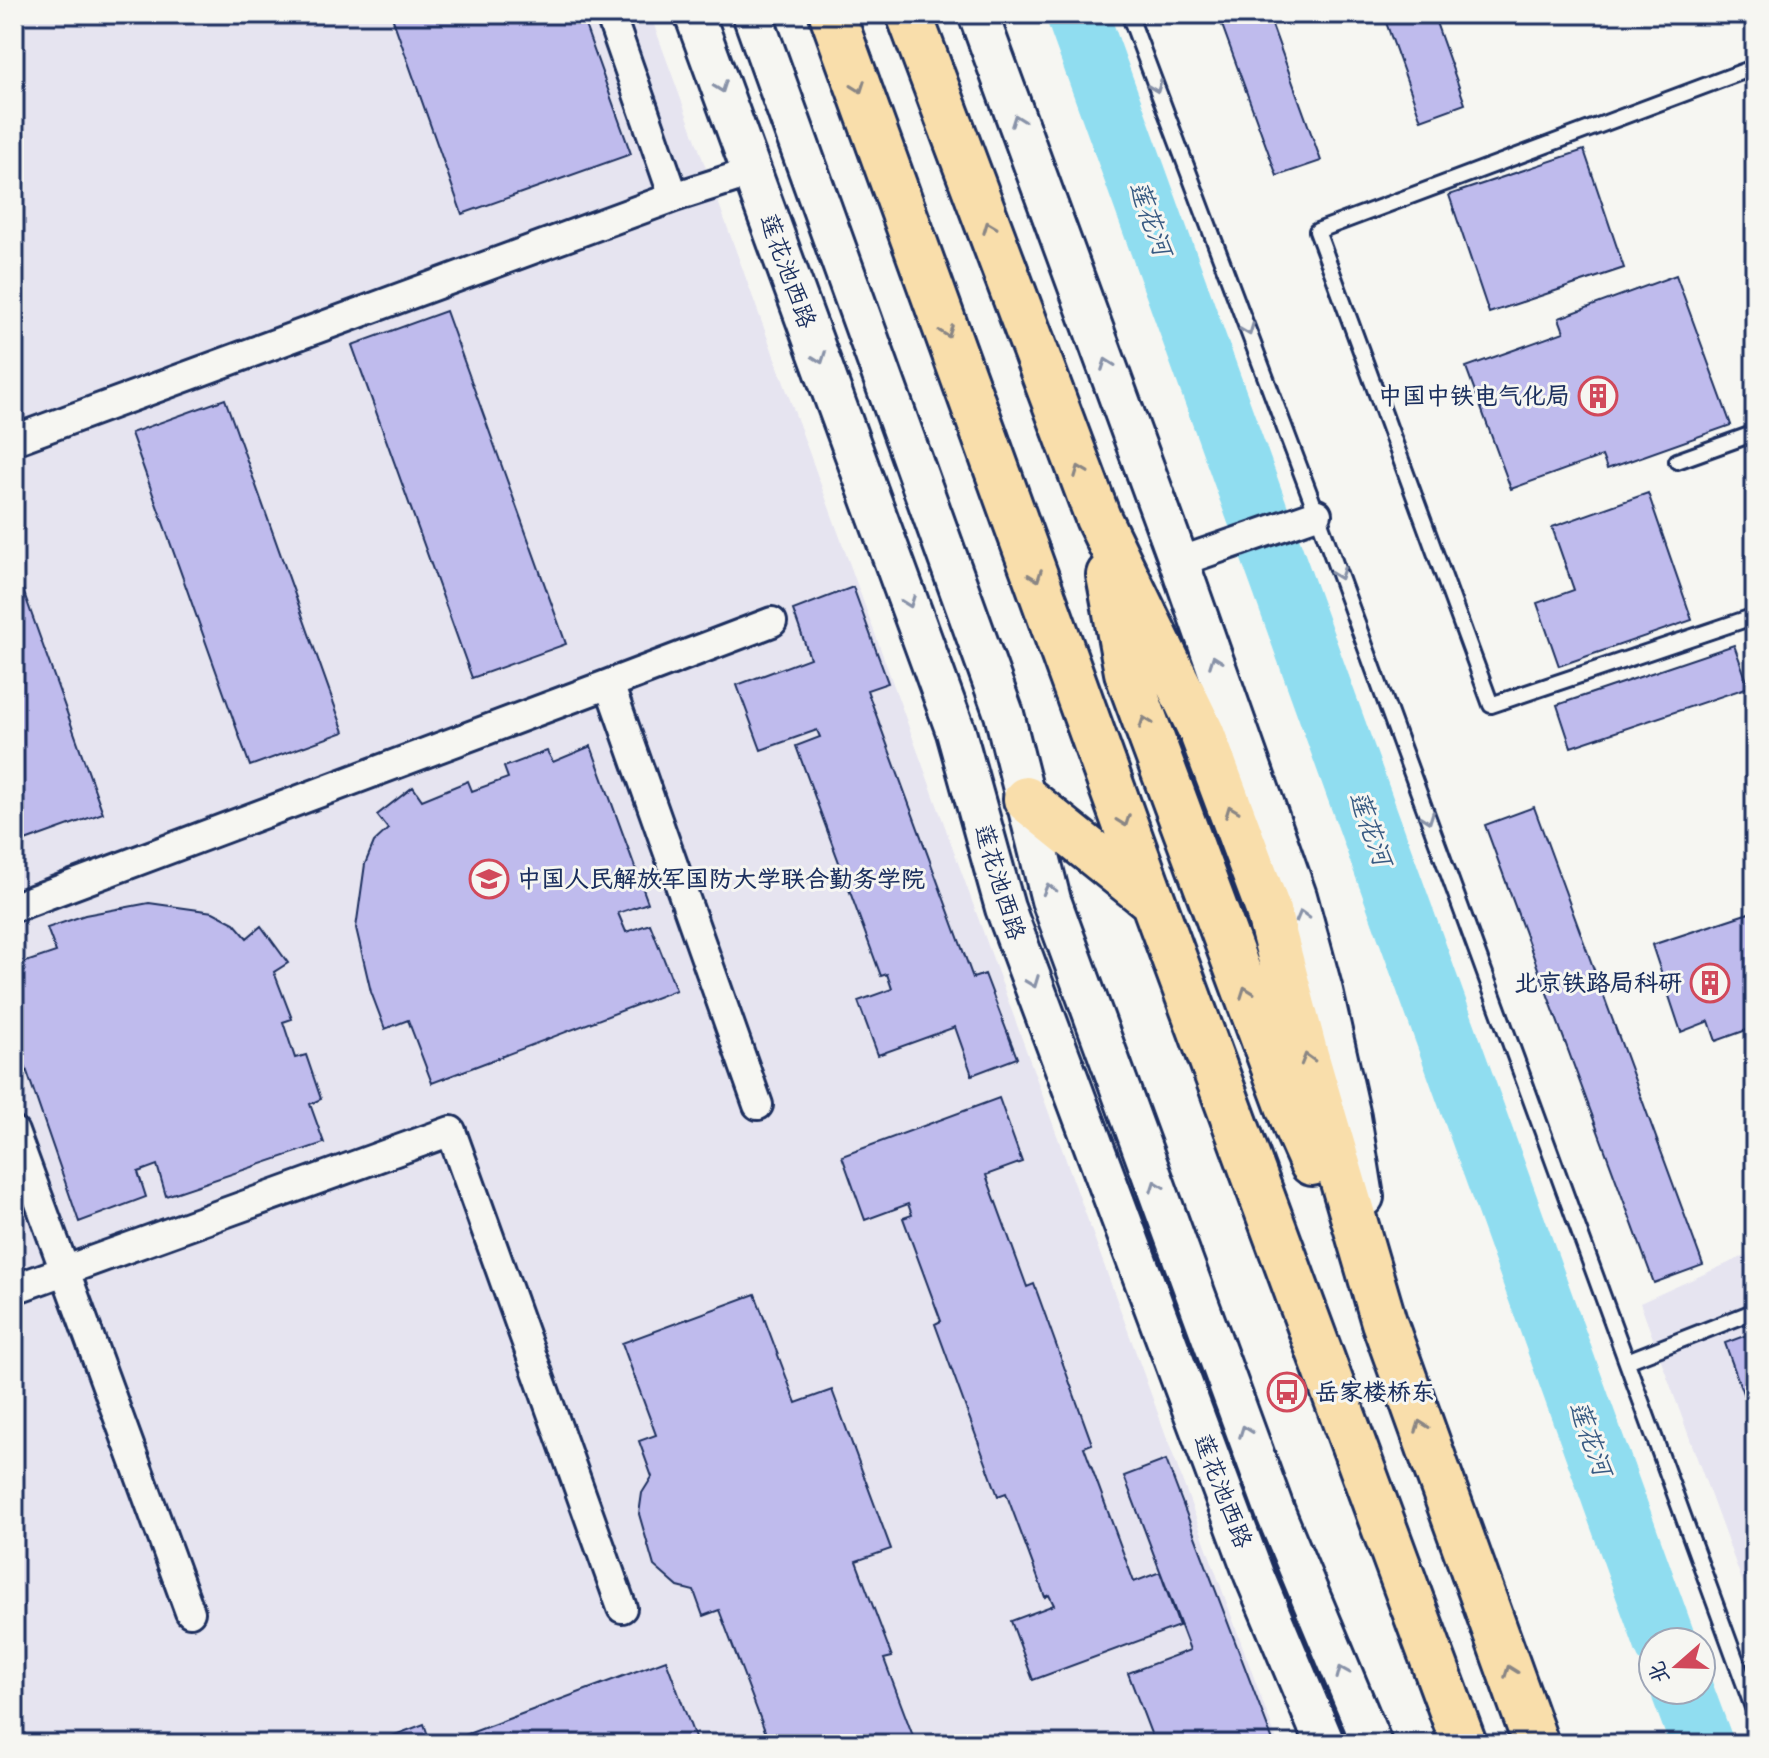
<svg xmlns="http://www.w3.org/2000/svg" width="1769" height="1758" font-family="Delius,'LXGW WenKai TC',sans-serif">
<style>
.built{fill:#e6e4f0}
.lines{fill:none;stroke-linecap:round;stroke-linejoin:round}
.river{stroke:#90ddf0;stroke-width:62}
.building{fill:#bfbbed;stroke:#1b2f5e;stroke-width:2}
.lane-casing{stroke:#1b2f5e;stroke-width:20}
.street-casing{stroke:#1b2f5e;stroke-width:34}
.secondary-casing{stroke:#1b2f5e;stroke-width:44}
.highway-casing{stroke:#1b2f5e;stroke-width:50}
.lane{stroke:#f6f6f2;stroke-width:14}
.street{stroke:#f6f6f2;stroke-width:28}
.secondary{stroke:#f6f6f2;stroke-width:38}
.highway{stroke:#f9deab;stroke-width:44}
.oneway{stroke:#8892a8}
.oneway2{stroke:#8a8684}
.labels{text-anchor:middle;stroke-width:6;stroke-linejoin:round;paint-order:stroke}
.street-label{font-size:24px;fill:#1b2f5e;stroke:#f6f6f2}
.poi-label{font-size:24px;font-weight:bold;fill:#1b2f5e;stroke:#f6f6f2;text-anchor:end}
.water-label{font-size:26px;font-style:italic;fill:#385a82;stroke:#f6f6f2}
</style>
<rect width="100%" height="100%" fill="#f6f6f2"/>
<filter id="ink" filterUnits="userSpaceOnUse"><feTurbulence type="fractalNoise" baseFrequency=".0125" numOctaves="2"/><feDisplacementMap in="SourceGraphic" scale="16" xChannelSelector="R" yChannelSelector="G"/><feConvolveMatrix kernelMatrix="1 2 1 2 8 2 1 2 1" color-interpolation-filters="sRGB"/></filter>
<g filter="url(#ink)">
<path class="built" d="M14 14H650L1278 1744H14Z
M1755 1251V1616L1640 1303Z"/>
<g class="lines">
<path class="river" d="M1077 14 1665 1642
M1682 1690 1702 1744"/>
</g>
<path class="building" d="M391 14H581L631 154 462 214Z
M1218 14H1268L1321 161 1277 176Z
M1383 14H1433L1465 104 1421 120Z
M1584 150 1624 268 1489 313 1449 195Z
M1676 275 1731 425 1607 469 1602 456 1511 489 1466 367 1564 332 1559 318Z
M446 311 566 644 472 678 352 345Z
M225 399 344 732 250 766 131 433Z
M1648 493 1692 620 1559 666 1537 603 1574 590 1552 527Z
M14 565 103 813 14 845Z
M853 587 888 683 867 690 973 978 985 974 1017 1058 972 1075 955 1027 878 1055 858 1001 892 989 887 974 881 976 796 746 820 737 817 730 761 750 737 685 810 658 793 610Z
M1734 645 1749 687 1571 747 1557 705Z
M591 746 648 903 618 913 626 932 650 924 676 990 432 1083 408 1020 385 1029 371 992 356 928 365 864 374 842 388 829 377 815 413 787 422 800 468 781 472 791 508 778 504 767 547 751 553 762Z
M1534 807 1703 1265 1654 1283 1485 825Z
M149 903 213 912 234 923 247 938 261 926 288 963 274 972 292 1019 283 1022 295 1058 306 1055 321 1099 310 1104 324 1143 166 1196 157 1165 138 1172 146 1197 79 1222 14 1034V966L56 952 47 928 85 915Z
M1755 911V1027L1716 1041 1709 1021 1681 1032 1652 945Z
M999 1098 1022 1162 986 1175 1027 1287 1034 1284 1092 1444 1084 1447 1134 1582 1160 1572 1179 1626 1033 1680 1011 1621 1054 1605 1049 1595 1045 1597 1006 1493 998 1496 935 1324 941 1321 903 1218 912 1215 908 1204 865 1220 842 1156Z
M755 1294 796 1403 832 1390 891 1549 856 1561 892 1657 884 1659 916 1744H770L719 1610 703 1616 694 1591 678 1587 654 1566 639 1514 642 1493 652 1477 639 1441 656 1435 622 1343Z
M1755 1332V1427L1725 1343Z
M1166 1460 1274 1744H1155L1128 1673 1190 1650 1124 1476Z
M666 1660 695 1738 703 1744H441Z
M424 1724 431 1744H371Z"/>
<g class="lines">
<defs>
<path id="lane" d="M1129 14 1317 514 1755 1713
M1755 67 1317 231 1491 705 1755 616
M1677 461 1755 433
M1627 1361 1755 1311"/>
<path id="street" d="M610 14 674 197
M14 440 674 197 752 172
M1179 562 1317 514
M609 684 772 622
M14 907 609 684 758 1105
M14 1132 190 1612
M14 1289 451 1131 622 1608"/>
<path id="secondary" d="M694 14 956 732 1005 908 1254 1575 1325 1744
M752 14 1004 714 1051 900 1276 1514 1372 1744
M978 14 1179 562 1297 896 1323 991 1351 1117 1364 1197"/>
<path id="highway" d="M832 14 1153 901 1464 1744
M909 14 1098 518 1202 733 1267 907 1305 1052 1384 1322 1536 1744
M1109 575 1127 672 1296 1127 1312 1163
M1026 799 1153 901"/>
</defs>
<use href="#lane" class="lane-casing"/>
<use href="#street" class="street-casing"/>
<use href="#secondary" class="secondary-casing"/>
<use href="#highway" class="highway-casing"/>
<use href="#lane" class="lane"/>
<use href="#street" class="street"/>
<use href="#secondary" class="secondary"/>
<use href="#highway" class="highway"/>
</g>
<defs><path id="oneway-chevron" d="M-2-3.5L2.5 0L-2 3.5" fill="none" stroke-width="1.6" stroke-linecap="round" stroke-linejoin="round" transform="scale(2)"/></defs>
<g class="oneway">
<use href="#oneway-chevron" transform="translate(721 87) rotate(70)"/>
<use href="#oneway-chevron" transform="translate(1156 87) rotate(69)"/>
<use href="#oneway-chevron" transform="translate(1017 120) rotate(-110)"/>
<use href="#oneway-chevron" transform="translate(1248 330) rotate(69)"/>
<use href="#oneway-chevron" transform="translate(820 358) rotate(70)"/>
<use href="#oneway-chevron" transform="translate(1107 364) rotate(-110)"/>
<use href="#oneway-chevron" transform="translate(1339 574) rotate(70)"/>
<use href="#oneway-chevron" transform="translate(909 602) rotate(70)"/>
<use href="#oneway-chevron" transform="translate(1215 661) rotate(-110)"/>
<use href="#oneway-chevron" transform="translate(1428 818) rotate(70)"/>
<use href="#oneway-chevron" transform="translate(1049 889) rotate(-105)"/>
<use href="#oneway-chevron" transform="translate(1302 916) rotate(-105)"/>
<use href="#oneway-chevron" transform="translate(1033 982) rotate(69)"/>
<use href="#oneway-chevron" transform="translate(1156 1186) rotate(-110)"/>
<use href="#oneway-chevron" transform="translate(1245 1431) rotate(-110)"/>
<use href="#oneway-chevron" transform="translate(1342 1672) rotate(-113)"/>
</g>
<g class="oneway2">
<use href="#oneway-chevron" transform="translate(859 87) rotate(70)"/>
<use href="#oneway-chevron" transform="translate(989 227) rotate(-111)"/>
<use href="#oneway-chevron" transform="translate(947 332) rotate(70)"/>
<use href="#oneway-chevron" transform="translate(1080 471) rotate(-111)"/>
<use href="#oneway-chevron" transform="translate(1036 576) rotate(70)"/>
<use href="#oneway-chevron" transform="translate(1145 722) rotate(-110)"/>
<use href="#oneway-chevron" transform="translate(1231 811) rotate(-111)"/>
<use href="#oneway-chevron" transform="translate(1124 821) rotate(70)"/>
<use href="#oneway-chevron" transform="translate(1246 992) rotate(-110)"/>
<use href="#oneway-chevron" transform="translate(1307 1059) rotate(-106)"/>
<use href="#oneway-chevron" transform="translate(1421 1426) rotate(-110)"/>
<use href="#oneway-chevron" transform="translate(1510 1671) rotate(-110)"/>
</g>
</g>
<defs>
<symbol id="building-ring" viewBox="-11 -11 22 22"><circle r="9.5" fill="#f6f6f2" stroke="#d1495b" stroke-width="1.5"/><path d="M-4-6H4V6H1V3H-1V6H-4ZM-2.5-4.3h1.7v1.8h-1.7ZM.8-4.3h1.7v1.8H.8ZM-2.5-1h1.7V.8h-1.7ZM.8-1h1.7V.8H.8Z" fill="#d1495b"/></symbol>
<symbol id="university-ring" viewBox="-11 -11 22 22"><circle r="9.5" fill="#f6f6f2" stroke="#d1495b" stroke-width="1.5"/><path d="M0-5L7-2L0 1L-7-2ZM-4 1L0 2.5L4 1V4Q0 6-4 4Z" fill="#d1495b"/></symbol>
<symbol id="bus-ring" viewBox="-11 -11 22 22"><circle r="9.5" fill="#f6f6f2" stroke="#d1495b" stroke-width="1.5"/><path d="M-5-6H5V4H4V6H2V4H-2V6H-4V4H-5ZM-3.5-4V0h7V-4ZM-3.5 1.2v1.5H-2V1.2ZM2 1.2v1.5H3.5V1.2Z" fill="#d1495b"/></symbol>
</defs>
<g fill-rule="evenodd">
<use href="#building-ring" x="1576" y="374" width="44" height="44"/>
<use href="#university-ring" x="467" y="857" width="44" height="44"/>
<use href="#building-ring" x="1688" y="961" width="44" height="44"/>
<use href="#bus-ring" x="1265" y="1370" width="44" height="44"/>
</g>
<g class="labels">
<g class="street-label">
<text transform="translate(788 271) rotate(70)" y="8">莲花池西路</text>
<text transform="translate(1000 882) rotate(73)" y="8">莲花池西路</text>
<text transform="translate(1223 1491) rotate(69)" y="8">莲花池西路</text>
</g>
<g class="poi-label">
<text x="1570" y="404">中国中铁电气化局</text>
<text x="517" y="887" text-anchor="start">中国人民解放军国防大学联合勤务学院</text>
<text x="1682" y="991">北京铁路局科研</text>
<text x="1315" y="1400" text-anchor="start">岳家楼桥东</text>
</g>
<g class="water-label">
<text transform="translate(1151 218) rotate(70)" y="9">莲花河</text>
<text transform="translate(1371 828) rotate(70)" y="9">莲花河</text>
<text transform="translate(1591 1438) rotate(70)" y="9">莲花河</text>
</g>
</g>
<rect width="1769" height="1758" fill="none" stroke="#f6f6f2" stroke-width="48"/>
<rect x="24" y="24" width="1721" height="1710" fill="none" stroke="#1b2f5e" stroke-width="3" filter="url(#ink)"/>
<g transform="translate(1677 1666) rotate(250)"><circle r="38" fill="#f6f6f2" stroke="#9ea6b7" stroke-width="2"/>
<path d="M0-6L14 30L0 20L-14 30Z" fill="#d1495b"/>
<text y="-12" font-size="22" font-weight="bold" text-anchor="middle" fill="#1b2f5e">北</text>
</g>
</svg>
